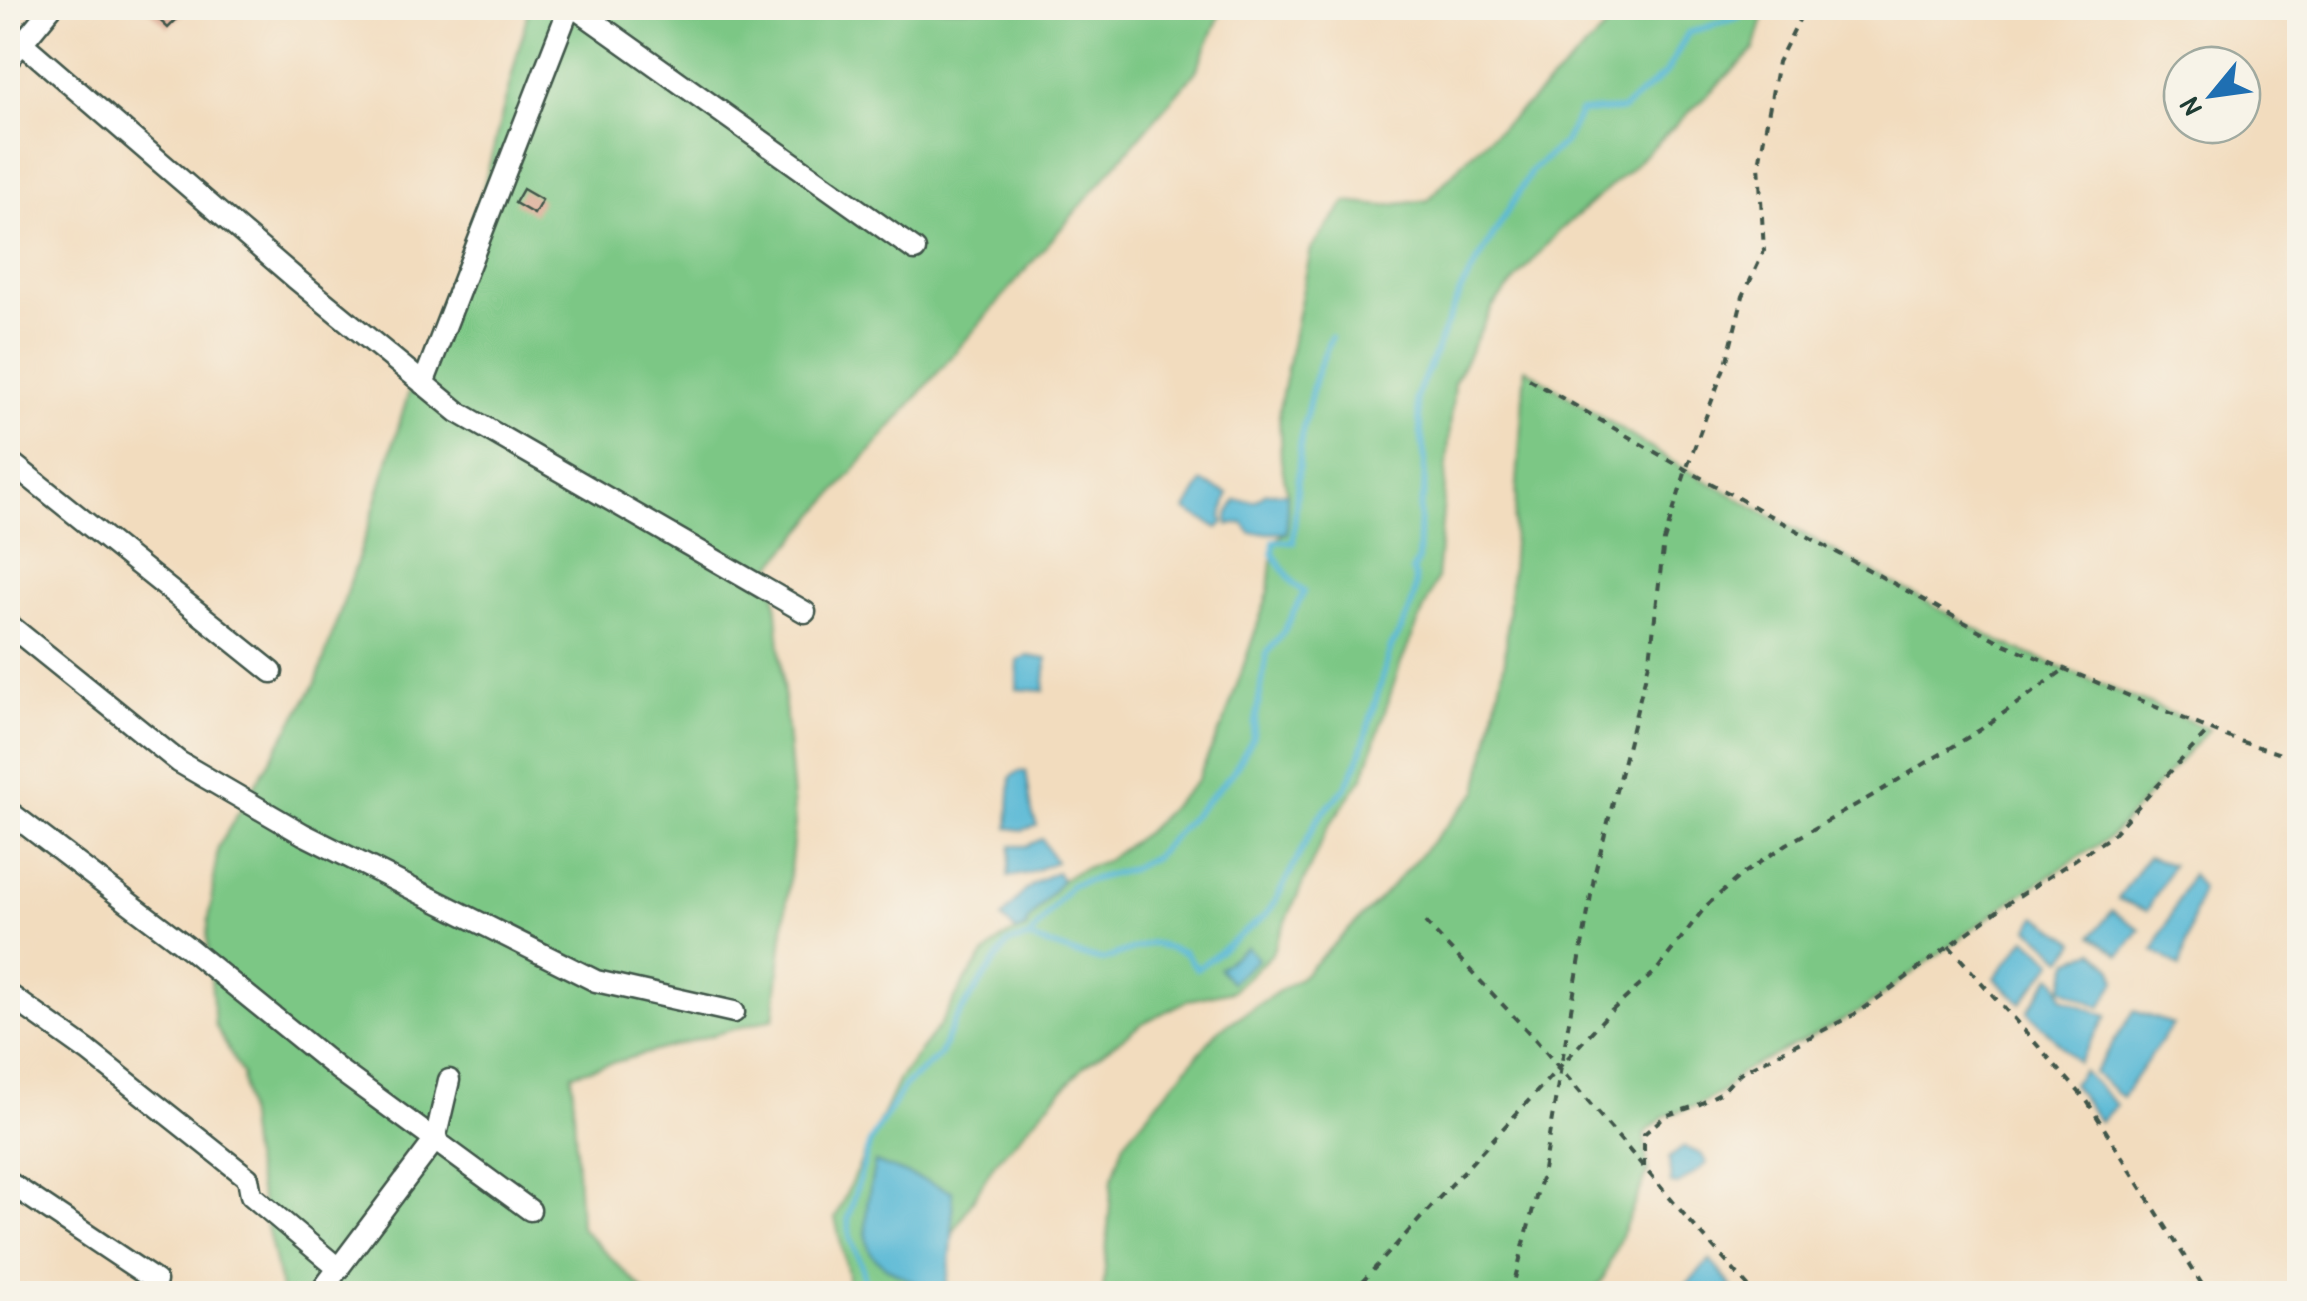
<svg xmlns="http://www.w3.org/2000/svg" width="2307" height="1301" font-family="'Patrick Hand',sans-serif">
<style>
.green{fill:#7cc785;stroke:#4e825c;stroke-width:2.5}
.water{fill:#57b8d5;stroke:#3b7a84;stroke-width:2.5}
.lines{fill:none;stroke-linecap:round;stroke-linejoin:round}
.stream{stroke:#57b8d5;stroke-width:6}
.building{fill:#d79f86}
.minor-casing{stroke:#3f5549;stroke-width:25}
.path{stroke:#3f5549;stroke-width:4;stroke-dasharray:8 8;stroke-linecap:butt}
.minor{stroke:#fff;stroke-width:20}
</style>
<rect width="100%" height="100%" fill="#f7f3e8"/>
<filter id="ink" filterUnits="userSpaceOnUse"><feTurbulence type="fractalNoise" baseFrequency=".01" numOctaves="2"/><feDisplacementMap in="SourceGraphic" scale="20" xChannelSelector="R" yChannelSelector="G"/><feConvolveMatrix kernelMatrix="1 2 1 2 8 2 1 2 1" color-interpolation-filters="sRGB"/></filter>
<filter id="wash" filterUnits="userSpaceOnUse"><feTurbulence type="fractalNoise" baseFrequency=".0048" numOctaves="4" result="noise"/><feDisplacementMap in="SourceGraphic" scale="40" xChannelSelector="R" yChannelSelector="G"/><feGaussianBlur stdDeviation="2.25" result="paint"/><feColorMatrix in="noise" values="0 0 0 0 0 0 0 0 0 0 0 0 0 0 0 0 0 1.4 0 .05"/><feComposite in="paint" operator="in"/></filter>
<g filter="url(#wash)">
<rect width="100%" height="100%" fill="#f2dcbe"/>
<path class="green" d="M529 8H1223L1196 71 773 565 795 824 774 1018 572 1074 580 1227 646 1293H282L251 1154 242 1074 215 1025 207 935 218 847 316 683 365 538 411 385 480 201Z
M1627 8H1766L1754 50 1629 170 1557 233 1493 306 1454 383 1437 579 1400 665 1364 776 1328 827 1271 955 1232 991 1189 1000 1143 1023 1084 1066 994 1164 953 1233 946 1293H846L848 1274 835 1218 900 1077 940 1025 964 983 984 955 1003 938 1026 928 1027 922 1062 880 1077 871 1105 861 1146 832 1196 782 1225 720 1269 591 1274 541 1286 532 1287 493 1281 460 1279 409 1311 249 1346 202 1383 206 1428 200 1470 155 1529 103Z
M1525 368 1674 463 2002 643 2209 729 2110 837 2011 901 1859 1012 1740 1073 1722 1092 1698 1105 1665 1116 1644 1134 1648 1172 1602 1281 1588 1293H1103L1112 1179 1124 1142 1219 1030 1302 976 1379 900 1478 791 1505 660Z"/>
<path class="water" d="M1202 482 1228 494 1222 517 1224 522 1218 528 1186 510Z
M1266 493H1287V533H1251L1243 523 1228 525V515L1236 500 1255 501Z
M1027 656 1047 659 1044 691 1017 689 1018 660Z
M1026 771 1032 812 1037 826 1022 830 1008 828 1011 777 1018 772Z
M1042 839 1055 862 1029 873 1008 877 1011 846H1026Z
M2147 857 2172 865 2147 911 2118 899Z
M1057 872 1062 880 1027 922 1026 928 1017 932 1002 919C1017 897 1032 881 1057 872Z
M2191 874 2201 888 2180 967 2154 950Z
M2112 911 2140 929 2120 955 2092 936Z
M2037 916 2076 942 2064 959 2029 928Z
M2026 938 2054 961 2021 1003 1995 978Z
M1247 947 1258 959 1231 982 1219 968Z
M2094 951 2113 969 2116 981 2101 1007 2062 988 2071 960Z
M2052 975 2057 980 2063 998 2107 1016 2078 1063 2028 1011Z
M2134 1011 2173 1024 2122 1097 2094 1073Z
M2083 1071 2116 1105 2100 1122 2072 1084Z
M1684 1147 1701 1154 1707 1163 1678 1185 1671 1184 1669 1158Z
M875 1162 952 1191C953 1224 953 1262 944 1293 925 1288 876 1268 869 1249 861 1224 870 1187 875 1162Z
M1710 1260 1732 1286 1724 1293H1678Z"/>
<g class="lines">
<path class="stream" d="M1029 938 1075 954 1103 960 1150 943 1184 952 1197 969 1265 916 1275 902 1317 820 1346 787 1359 759 1391 647C1402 629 1423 591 1412 571L1418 560 1420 508 1424 494 1425 460 1416 398 1461 290 1532 170 1565 142 1580 112 1622 110 1666 73 1688 33 1739 17 1738 8
M865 1294 862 1266 850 1237 848 1218 870 1142 904 1086 939 1056 954 1022 1008 943 1029 938 1071 885 1131 869 1154 857 1232 774 1252 740 1267 653 1284 631 1304 592 1294 584 1273 554 1274 541 1293 542 1301 437 1315 378 1331 337"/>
</g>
<g id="blocks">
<path class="building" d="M147 8H188L168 28Z
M523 189 542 200 534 214 515 203Z"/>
</g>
</g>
<g filter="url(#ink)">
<use href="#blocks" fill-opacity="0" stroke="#3f5549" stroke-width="2.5"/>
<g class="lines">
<defs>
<path id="minor" d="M575 8 915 250
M21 42 295 278 458 412 805 612
M8 60 51 8
M423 384 569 8
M8 460 272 672
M8 624 179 762 303 834 596 981 734 1012
M8 811 191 950 339 1070 530 1210
M8 994 88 1051 248 1178 251 1195 339 1269
M8 1182 156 1281
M319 1294 435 1140 449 1080"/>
</defs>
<use href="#minor" class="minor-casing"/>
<path class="path" d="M1529 379 1674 463 2002 643 2233 739 2300 760
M1425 922 1534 1038 1687 1218 1755 1294
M1949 946 2087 1101 2208 1294
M1644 1167V1134L1665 1116 1698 1105 1722 1092 1740 1073 1859 1012 2011 901 2110 837 2209 730
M1351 1294 1609 1013 1656 971 1706 906 1740 876 1787 844 1875 794 1980 730 2065 669
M1511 1294 1543 1170 1595 872 1650 659 1664 541 1686 470 1727 360 1743 296 1764 251 1759 164 1778 62 1805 8"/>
<use href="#minor" class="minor"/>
</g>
</g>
<rect width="2307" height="1301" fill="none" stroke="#f7f3e8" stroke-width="40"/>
<g transform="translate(2212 95) rotate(241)"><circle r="48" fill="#f7f3e8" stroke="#a1aaa0" stroke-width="2.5"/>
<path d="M0-8L18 38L0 25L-18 38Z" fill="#1f6fb2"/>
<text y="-15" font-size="28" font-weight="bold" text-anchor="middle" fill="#1f3d34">N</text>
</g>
</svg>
